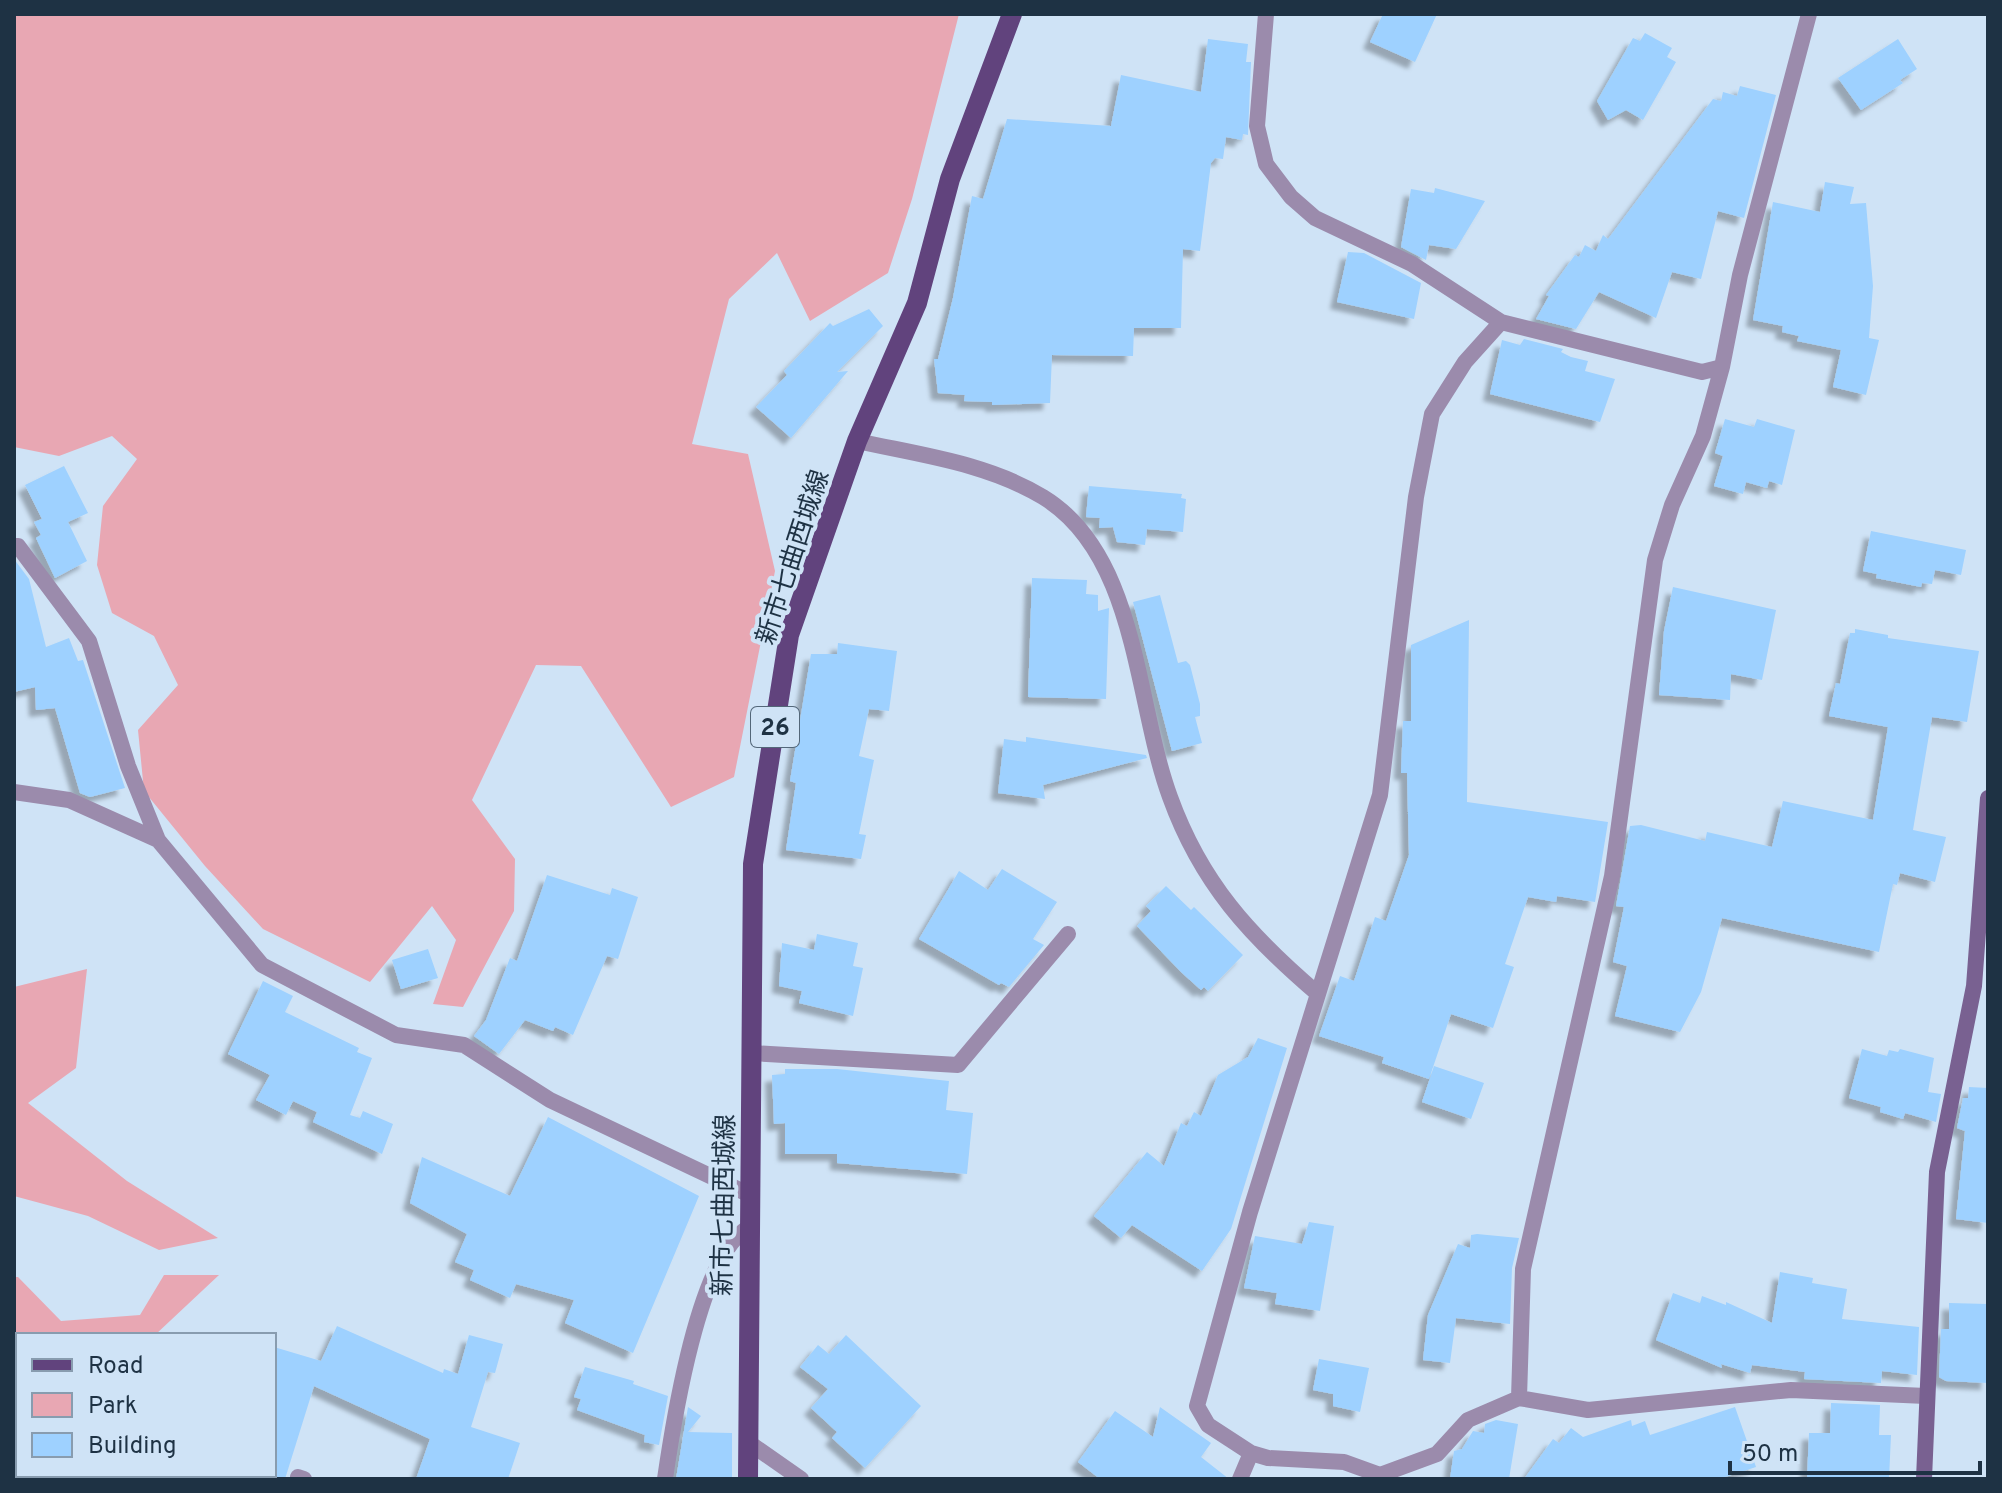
<svg xmlns="http://www.w3.org/2000/svg" width="2002" height="1493" font-family="Overpass,'Noto Sans JP',sans-serif">
<style>
.green{fill:#e8a7b3}
.building{fill:#9ed1ff;filter:url(#shadow)}
.lines{fill:none;stroke-linecap:round;stroke-linejoin:round}
.street{stroke:#9b8bac;stroke-width:16}
.secondary{stroke:#796191;stroke-width:16}
.primary{stroke:#61437d;stroke-width:20}
.labels{text-anchor:middle;stroke-width:8;stroke-linejoin:round;paint-order:stroke}
.shield{fill:#cfe3f6;stroke:#536779;stroke-width:2}
.shield-label{font-size:24px;font-weight:bold;fill:#1e3244}
.street-label{font-size:26px;fill:#1e3244;stroke:#cfe3f6}
</style>
<defs>
<filter id="shadow"><feDropShadow dx="-7" dy="7" stdDeviation="2" flood-color="#0004"/></filter>
</defs>
<rect width="100%" height="100%" fill="#cfe3f6"/>
<path class="green" d="M14 14H959L912 199 888 273 810 321 777 253 729 299 692 444 748 454 775 571 734 777 671 807 581 666 536 665 472 800 515 859 514 911 463 1007 433 1004 456 940 432 906 370 982 263 929 205 866 144 791 138 730 178 685 154 636 112 613 97 565 103 506 137 459 112 436 59 456 14 447Z
M87 969 76 1068 28 1103 127 1181 218 1238 159 1250 88 1216 14 1196V987Z
M164 1275H219L155 1335H18V1350L14 1349V1277H18L61 1321 140 1315Z"/>
<path class="building" d="M1383 14H1437L1415 62 1370 42Z
M1645 33 1672 48 1667 57 1676 62 1643 120 1626 110 1608 120 1597 101 1633 38 1640 41Z
M1208 39 1248 44 1246 62H1251L1248 135 1243 134 1242 140 1226 137 1223 159 1215 158 1211 163 1200 251 1183 249 1181 328H1134L1133 356 1052 355 1050 403 992 405V402L964 401 965 395 938 393 934 359H938L953 298 972 196 983 199 1007 119 1111 126 1121 75 1201 92Z
M1898 39 1917 69 1900 80 1903 83 1861 110 1838 78Z
M1740 86 1776 95 1744 218 1718 211 1701 279 1672 272 1656 318 1599 292 1576 329 1536 319 1549 296 1546 295 1575 255 1579 257 1585 245 1596 251 1603 235 1608 239 1713 99 1721 101 1723 92 1737 96Z
M1825 182 1854 187 1850 204 1866 203 1873 286 1869 338 1879 340 1866 395 1833 387 1841 350 1797 341 1799 336 1782 332 1783 326 1753 320 1773 202 1820 212Z
M1435 188 1485 201 1456 249 1429 245 1426 260 1401 247 1411 189 1434 193Z
M1348 252 1364 253 1421 283 1414 319 1337 302Z
M869 309 883 326 837 372 848 371 791 438 756 407 787 375 784 371 830 323 833 326Z
M1524 339 1563 349 1561 352 1571 357 1588 361 1585 371 1615 379 1600 422 1490 394 1502 340 1520 345Z
M1725 419 1754 427 1757 419 1795 430 1782 485 1769 481 1767 488 1746 482 1743 494 1714 486 1723 456 1715 453Z
M64 466 88 513 68 522 87 561 55 578 36 538 41 535 34 522 42 519 25 485Z
M1089 486 1182 494 1181 498 1186 499 1183 532 1147 529 1145 545 1117 542 1113 527 1099 528 1100 518 1086 517Z
M1871 531 1966 550 1961 575 1935 570 1932 584 1922 583 1921 587 1876 578 1877 574 1863 571Z
M14 559 29 579 46 647 69 638 78 661 83 660 125 788 90 797 80 793 55 708 36 710 35 687 14 692Z
M1032 578 1087 580 1086 594 1098 595V611L1109 608 1106 699 1028 697Z
M1673 587 1776 610 1762 680 1731 674 1730 700 1659 695 1664 631Z
M1160 595 1178 663 1186 661 1190 665 1200 704V716L1195 717 1202 743 1172 751 1133 602Z
M1469 620 1467 802 1608 822 1595 902 1557 896 1556 902 1528 897 1505 964 1514 967 1493 1028 1451 1014 1429 1079 1382 1063 1384 1057 1319 1036 1340 976 1354 981 1375 917 1386 921 1409 855 1407 773H1401L1403 721H1411V645Z
M1855 629 1888 635V638L1979 651 1967 722 1932 717 1913 830 1946 837 1935 882 1900 873 1897 885 1893 884 1879 952 1722 918 1701 992 1680 1032 1615 1016 1627 966 1613 962 1624 907 1616 906 1630 826 1641 825 1705 841 1707 832 1772 847 1783 801 1873 820 1888 727 1829 716 1836 683 1840 684 1850 633H1855Z
M838 643 897 651 889 711 869 709 859 756 874 760 859 834 866 835 861 859 786 850 796 783 790 781 811 654H837Z
M1026 737 1146 755 1147 758 1043 785 1045 799 998 793 1004 739 1026 742Z
M1002 869 1057 902 1033 939 1044 945 1009 987 1001 983 999 985 919 939 959 871 988 890Z
M547 875 610 895 612 888 638 897 618 959 607 956 573 1035 555 1027 553 1031 525 1020 499 1054 474 1036 486 1020 510 958 517 961Z
M1166 886 1191 910 1194 907 1243 955 1208 991 1204 987 1201 990 1181 972 1137 926 1151 911 1146 906Z
M817 934 858 943 853 966 863 968 853 1016 799 1003 802 991 779 986 782 943 814 950Z
M428 949 438 978 401 989 392 960Z
M263 981 293 996 285 1012 359 1048 357 1052 372 1058 350 1115 360 1118 363 1111 393 1124 382 1154 313 1122 317 1112 293 1101 286 1115 256 1100 270 1075 228 1054Z
M1258 1038 1287 1048 1231 1229 1202 1271 1132 1225 1121 1238 1094 1216 1147 1152 1164 1166 1181 1123 1187 1126 1194 1112 1201 1116 1218 1075 1248 1057Z
M1862 1049 1887 1056 1889 1050 1898 1052 1900 1049 1934 1058 1928 1092 1941 1094 1936 1122 1905 1113 1903 1119 1880 1112 1881 1107 1849 1098Z
M1434 1066 1484 1083 1471 1119 1422 1102Z
M785 1069H837L949 1081 946 1110 973 1113 967 1174 837 1163V1154H785V1123L774 1124 772 1075 785 1074Z
M1969 1087 1988 1088V1223L1956 1219 1965 1131 1957 1128 1963 1098H1968Z
M548 1117 699 1196 633 1353 565 1323 574 1300 516 1284 510 1298 470 1280 474 1270 455 1262 467 1234 410 1203 422 1157 510 1196Z
M1309 1222 1334 1226 1320 1311 1275 1304 1277 1293 1244 1288 1255 1236 1302 1244Z
M1477 1234 1519 1238 1512 1268 1510 1324 1456 1318 1450 1363 1423 1360 1428 1315 1458 1244 1470 1248 1471 1235Z
M1780 1272 1813 1278 1812 1283 1847 1289 1842 1319 1919 1327 1917 1375 1882 1371 1881 1383 1804 1379 1805 1372 1752 1365 1750 1373 1721 1364 1722 1368 1656 1340 1673 1293 1700 1303 1702 1296 1726 1305V1302L1772 1323Z
M1949 1303 1988 1304V1383L1946 1381 1939 1377 1941 1329H1949Z
M337 1326 443 1373 444 1369 458 1374 469 1335 503 1344 495 1373 488 1372 471 1427 520 1443 508 1479H416L430 1439 314 1386 285 1479H274V1347L321 1361Z
M846 1335 921 1406 865 1468 832 1438 837 1432 811 1408 828 1389 800 1367 818 1345 829 1354Z
M1319 1359 1369 1368 1360 1412 1333 1406V1394L1313 1390Z
M585 1367 634 1381 633 1384 668 1396 659 1445 644 1442 645 1435 577 1410 581 1399 574 1397Z
M1831 1403 1880 1405 1879 1435H1891L1889 1479H1807L1809 1433H1830Z
M688 1407 701 1416 688 1432 732 1433V1479H676Z
M1160 1407 1211 1443 1201 1457 1229 1479H1100L1078 1462 1115 1411 1153 1437Z
M1735 1407 1756 1467 1719 1479H1524L1553 1439 1559 1443 1571 1428 1583 1437 1631 1420 1632 1426 1645 1421 1650 1435Z
M1496 1420 1518 1424 1509 1479H1450L1454 1451 1462 1449 1473 1431 1484 1433 1485 1424Z"/>
<g class="lines">
<path class="street" d="M1266 14 1257 126 1266 164 1291 197 1315 218 1412 264 1501 322 1702 372 1722 367
M857 441C920 455 987 463 1043 497 1138 555 1135 702 1170 797 1201 883 1250 936 1318 994L1250 1212 1197 1406 1208 1425 1251 1453 1268 1458 1344 1462 1380 1475 1437 1454 1468 1420 1519 1398 1588 1410 1791 1390 1926 1396
M14 546H18L89 641 128 766 158 840 262 965 396 1035 464 1045 550 1100 748 1194
M14 792 69 800 158 840
M1318 994 1380 795 1416 497 1432 414 1465 362 1501 322
M751 1053 958 1065 1068 934
M1519 1398 1523 1269 1612 876 1655 560 1672 505 1703 436 1722 367 1740 275 1809 14
M748 1442 801 1479
M298 1477 304 1479
M665 1479C673 1424 699 1255 748 1228
M1240 1479 1251 1453"/>
<path class="secondary" d="M1924 1479 1937 1172 1974 986 1988 798"/>
<path class="primary" d="M748 1479 753 864 789 635 857 441 917 303 950 179 1012 14"/>
</g>
<g class="labels">
<rect class="shield" x="751" y="707" width="48" height="40" rx="6"/>
<g class="shield-label">
<text x="775" y="735">26</text>
</g>
<g class="street-label">
<text transform="translate(792 557) rotate(-72)" y="9">新市七曲西城線</text>
<text transform="translate(723 1205) rotate(-89)" y="9">新市七曲西城線</text>
</g>
</g>
<rect width="2002" height="1493" fill="none" stroke="#1e3244" stroke-width="32"/>
<rect x="16" y="1333" width="260" height="144" fill="#cfe3f6" stroke="#889caf" stroke-width="2"/>
<rect x="32" y="1359" width="40" height="12" fill="#61437d" stroke="#889caf" stroke-width="2"/>
<text x="88" y="1373" font-size="24" fill="#1e3244">Road</text>
<rect x="32" y="1393" width="40" height="24" fill="#e8a7b3" stroke="#889caf" stroke-width="2"/>
<text x="88" y="1413" font-size="24" fill="#1e3244">Park</text>
<rect x="32" y="1433" width="40" height="24" fill="#9ed1ff" stroke="#889caf" stroke-width="2"/>
<text x="88" y="1453" font-size="24" fill="#1e3244">Building</text>
<path d="M1730 1461v12h250v-12" fill="none" stroke="#1e3244" stroke-width="4"/>
<text x="1742" y="1461" font-size="24" fill="#1e3244" stroke="#cfe3f6" stroke-width="6" paint-order="stroke">50 m</text>
</svg>
